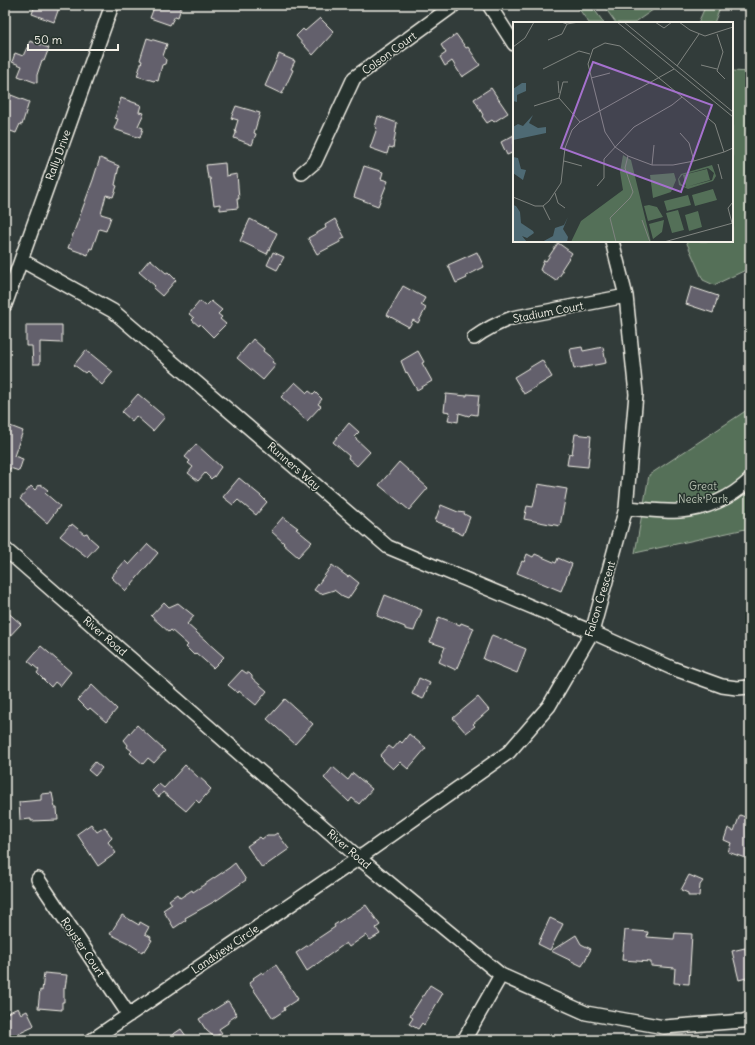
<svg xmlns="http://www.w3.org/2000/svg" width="755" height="1045" font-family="Delius,sans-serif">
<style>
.green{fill:#547058;stroke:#a4b0a0}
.building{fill:#63606c;stroke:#f4f1e8}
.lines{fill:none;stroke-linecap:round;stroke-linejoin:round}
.minor-casing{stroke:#f4f1e8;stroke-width:16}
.minor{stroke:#26332d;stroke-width:13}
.labels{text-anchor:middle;stroke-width:3;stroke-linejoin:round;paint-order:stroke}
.street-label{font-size:11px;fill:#f4f1e8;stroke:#26332d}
.park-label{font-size:11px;fill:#b4bdae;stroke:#26332d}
.inset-road{fill:none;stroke:#808480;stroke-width:1}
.view{fill:#a571cd;fill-opacity:0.15;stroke:#a571cd;stroke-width:2}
.inset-edge{fill:none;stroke:#f4f1e8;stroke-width:2}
</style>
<rect width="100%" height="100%" fill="#323c3a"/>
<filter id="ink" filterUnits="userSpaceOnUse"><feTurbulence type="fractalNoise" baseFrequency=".025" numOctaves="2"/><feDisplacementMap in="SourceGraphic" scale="8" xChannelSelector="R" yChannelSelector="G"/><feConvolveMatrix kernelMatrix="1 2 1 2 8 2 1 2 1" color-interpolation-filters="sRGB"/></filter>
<g filter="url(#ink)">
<path class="green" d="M576 5H591L604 23H589Z
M603 5H660L634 23H616Z
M706 5H721L714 23H698Z
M732 71 750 72V268L714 285 703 280 686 241H732Z
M750 408V528L635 553 649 475Z"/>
<path class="building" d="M35 5H60L54 22 32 14Z
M155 5H182L178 17 175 16 170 25 150 18Z
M320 18 334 32 313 55 296 36 303 29 305 31Z
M456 34 466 48 468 47 480 65 462 77 452 61 445 66 440 57 446 53 441 45Z
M147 38 167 44 163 56 166 60 165 64 162 65 158 81 155 80 154 81 137 76 142 61 140 60Z
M30 41 49 48 44 61 42 60 37 75V83L18 76 22 66 12 62 15 53 23 56Z
M279 54 295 61 291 69 293 70 282 94 265 86Z
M491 88 508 113 494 122 492 120 487 123 482 116 483 115 474 99Z
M11 95 29 102 22 125 20 124 16 133 5 129V112Z
M121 98 141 105 139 112 144 113 138 126 143 128 140 138 114 129 118 119 115 118Z
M236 106 260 113 254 133 256 134 252 145 234 138 236 133 235 130 238 120 231 118Z
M378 116 397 123 393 148 389 147 387 154 370 148 377 128 375 127Z
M514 135V152L507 155 501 142Z
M100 158 119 166 115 185 117 186 113 197 106 195 101 214 111 217 106 231 99 229 92 249 90 248 88 255 68 248 93 180Z
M225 163 226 176 237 174 239 199H237L238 208 220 210V204L214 205 210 178H208L206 165Z
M364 166 383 172 381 179 388 181 378 206 354 197Z
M250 219 277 233 267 254 240 241Z
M335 219 345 238 340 240V242L317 254 308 238 326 228 325 225Z
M558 243 572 253 561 270 563 271 556 281 540 270 544 260 546 261Z
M273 252 284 257 277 270 267 265Z
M477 252 484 267 466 276 467 278 456 283 448 265Z
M150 259 166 273 168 272 176 280 162 296 153 288 155 286 139 272Z
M403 286 425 298 421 305 426 308 418 323 413 320 409 327 387 315Z
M691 287 718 296 713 313 686 304Z
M200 301 206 306 211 301 222 310 218 314 222 317 220 319 226 324 213 337 200 324 199 326 192 320 194 318 189 314Z
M26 325H62V343L40 342V364H33L32 346H26Z
M253 339 264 349 263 351 274 360 272 362 276 365 263 380 237 358Z
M582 347 583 351 603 347 606 363 574 369 570 349Z
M86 350 113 372 102 385 87 371 85 373 74 365Z
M418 351 424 362 422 363 432 381 417 390 407 372 406 373 401 361Z
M542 360 552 377 524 394 514 377Z
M295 382 307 393 309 391 313 394 315 392 322 399 318 404 321 406 307 421 281 397Z
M138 394 165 417 153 431 136 416 132 421 122 412Z
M446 394 467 396V394L479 395 477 415 471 414 469 416 459 413 458 422 448 420 450 412 444 411Z
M349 423 359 432 354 437 370 452 357 466 348 458 349 456 333 442Z
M5 424 23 431 14 456 23 459 19 471 10 468 6 478H5Z
M575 434 591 436 588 467 567 465 569 453 572 454Z
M196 444 221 467 214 477H213L211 479 205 473 198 481 188 473 193 467 188 463 190 461 185 457Z
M399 462 428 488 409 510 379 485Z
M239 478 261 496 267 502 256 515 238 500 233 505 223 497Z
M40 484 48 490 45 493 60 506 47 523 20 499 31 486 35 490Z
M538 484 567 489 560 526 524 519 527 506 533 507Z
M441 505 458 512 465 513 464 514 470 517 463 535 452 530 453 528 435 521Z
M283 517 298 528 296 529 312 542 298 557 283 544 284 543 271 531Z
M72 524 84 534 87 533 90 538 98 545 87 557 60 536 70 525 71 526Z
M148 544 158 553 126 591 111 577 125 561 129 565Z
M527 554 533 557 535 554 556 563 558 558 572 564 561 591 517 573 522 561 524 562Z
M332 565 348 577 349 575 359 583 348 599 343 597 334 590 321 594 314 590Z
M385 595 422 610 414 631 405 629V627L377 616Z
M164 602 169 607 178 603 194 616 187 624 224 657 213 668 196 653 194 655 186 647 188 645 171 630 169 632 151 616Z
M5 610 21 624 5 641Z
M439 617 460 625 461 623 474 628 456 670 439 662 445 647 430 642Z
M492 635 526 649 517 673 483 659Z
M41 646 71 672 60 686 55 682 51 687 37 673 39 670 28 661Z
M242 670 246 673H249L252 676V678L267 691 256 705 239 691 238 693 228 685Z
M419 678 430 683 423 699 412 694Z
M92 685 117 709 106 722 90 708 88 710 78 700Z
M478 697 489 710 473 724 475 726 466 733 453 718Z
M285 699 313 724 295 744 267 719Z
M137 725 165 751 154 763 148 758 143 764 130 753 132 751 127 747 128 745 124 740Z
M409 734 426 748 408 769 400 762 393 769 383 760V759L380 756 389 746 393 749 400 741 402 743Z
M95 762 102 768 95 776 88 770Z
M185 765 199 778V777L206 783V784L211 789 199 803 196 800 186 811 163 792 159 797 152 791 159 784 164 788Z
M333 767 348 780 353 773 372 789 359 804 352 798 349 802 324 778Z
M52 793 55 808H57L58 820 31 821V819L20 820 19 802 41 800V794Z
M740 815 750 819V853L748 859 728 852 731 843 724 840 728 828 734 831Z
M91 824 97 832 105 827 112 838 108 842 116 853 98 866 77 834Z
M277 833 289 849 262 868 247 846 260 837 262 839 267 835H274Z
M235 863 246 880 217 900 185 918 186 920 174 928 163 910 172 904 169 900 177 894 180 898 192 890 193 892 229 868Z
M689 875 703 881 700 885 699 896H688V893L681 890Z
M366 905 380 925 376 928 380 934 370 940 366 935 349 947 346 943 307 971 296 953 335 927 334 925Z
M122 915 139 925 140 922 149 927 145 934 151 937 150 939 152 940 145 951 143 950 142 952 128 943 110 934Z
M550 918 563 924 550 950 538 944Z
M625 930 648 932 647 937 674 939 675 933 692 934 689 984 674 983 675 968 651 966V962L622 960Z
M576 935 581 944 591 949 582 966 551 951Z
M745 948 747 957 750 956V977L739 980 732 951Z
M276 965 298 999 284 1008 285 1010 273 1018 249 983 254 979 253 978 262 972 263 974Z
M44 973 67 975 65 988H64V1002H62V1010L38 1008 40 990 42 991Z
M430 985 443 993 424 1025 422 1023 418 1029 409 1024 413 1018 410 1016Z
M228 1001 237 1015 228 1021V1023L219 1029 222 1033 214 1037 206 1030 199 1019Z
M18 1008 21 1014 27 1011 34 1025 33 1026V1027L5 1040V1014Z
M181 1029 189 1040H165Z"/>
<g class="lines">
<defs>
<path id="minor" d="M489 5 514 44
M302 173 315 162 354 78 454 5
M21 260 113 311 388 547 592 632 672 668 722 686 737 688 750 687
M5 305 112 5
M474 338C486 329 498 323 512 318L626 296
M626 508C644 509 663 512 680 511 706 509 731 498 750 480
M5 549 359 858 501 975 586 1013 664 1027 743 1021 750 1019
M38 879 129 1015
M92 1040 359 858 509 752 549 706 592 632 626 508 636 394 626 296 612 241
M464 1040 501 975"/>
</defs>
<use href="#minor" class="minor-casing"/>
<use href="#minor" class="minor"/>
</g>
</g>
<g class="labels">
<g class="street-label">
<text transform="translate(389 53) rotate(-36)" y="4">Colson Court</text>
<text transform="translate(58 155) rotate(-70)" y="4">Rally Drive</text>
<text transform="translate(548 312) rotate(-11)" y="4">Stadium Court</text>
<text transform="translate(294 466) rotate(41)" y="4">Runners Way</text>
<text transform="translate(600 599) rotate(-73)" y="4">Falcon Crescent</text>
<text transform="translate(105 636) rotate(41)" y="4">River Road</text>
<text transform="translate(349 849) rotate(41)" y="4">River Road</text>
<text transform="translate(83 947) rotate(56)" y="4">Royster Court</text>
<text transform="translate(225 949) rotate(-34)" y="4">Landview Circle</text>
</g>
<g class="park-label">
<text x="703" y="490">Great<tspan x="703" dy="13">Neck Park</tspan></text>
</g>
</g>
<g transform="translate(513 22)">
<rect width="220" height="220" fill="#323c3a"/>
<path d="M110 133 118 138 138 220H58L68 199 110 168 107 150ZM199 143 203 154 200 159 175 167 166 163 165 157 168 152ZM195 146 201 151 199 158 173 165 197 158 194 147 170 153 173 165 168 162 166 157 169 153ZM161 151 163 158 158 170 140 176 137 153ZM200 167 204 178 182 184 179 173ZM175 173 178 183 154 189 151 179ZM136 183 144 185 150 195 135 199 131 184ZM165 188 171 208 159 211 153 191ZM185 189 189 205 176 209 172 193ZM151 198 149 210 140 217 136 202Z" fill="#547058" fill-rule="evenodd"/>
<path d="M9 61H13V69L4 73V80L0 79V67ZM20 93 16 101 25 106 33 105V111L0 118V105L5 102 10 104ZM0 135 5 136 8 147 13 148 10 158 0 151ZM0 183 3 184 7 190 8 201 20 209 21 211 14 216 9 214 14 220H0ZM55 195 50 207 55 215 54 220H29L40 214 42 206 51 203Z" fill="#4e6a74"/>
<path class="inset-road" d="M48 0 54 2 66 0M104 0 220 95M111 0 220 90M142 0 151 6 159 0M166 0 177 8 192 14 220 5M204 12 210 30 204 49 212 57M35 18 49 12 54 2M0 25 12 16 21 0M188 43 204 47M164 44 186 12M30 47 66 29 77 32M78 56 97 51M45 59 46 71M46 76 50 60H55M21 84 46 76 67 100M167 111 176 121 181 139M211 130 202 102 107 24 92 21 80 27 75 42 92 110 102 125 115 134 139 143H160L181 139 211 130 220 126M51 139 69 144M205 142 209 157M139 143 141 123M84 164 91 156V137L121 105 159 83 169 75M42 171 45 181 52 186M0 175 22 184H30L36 179 48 161 52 126 59 108 67 100 161 47M30 184 37 198M129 198 137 220M219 201 215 186 220 180M103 220 97 196 117 176 120 170 112 146 115 134M151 220 220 201"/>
<path class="view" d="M80 40 199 83 168 170 48 126Z"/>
<rect width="220" height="220" class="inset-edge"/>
</g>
<rect width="755" height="1045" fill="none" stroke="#26332d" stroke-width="20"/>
<rect x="10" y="10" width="735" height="1025" fill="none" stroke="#f4f1e8" stroke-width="1.5" filter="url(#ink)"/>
<path d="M28 44v6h90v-6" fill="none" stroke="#f4f1e8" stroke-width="2"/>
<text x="34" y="44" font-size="12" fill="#f4f1e8" stroke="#26332d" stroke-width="3" paint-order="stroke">50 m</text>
</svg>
